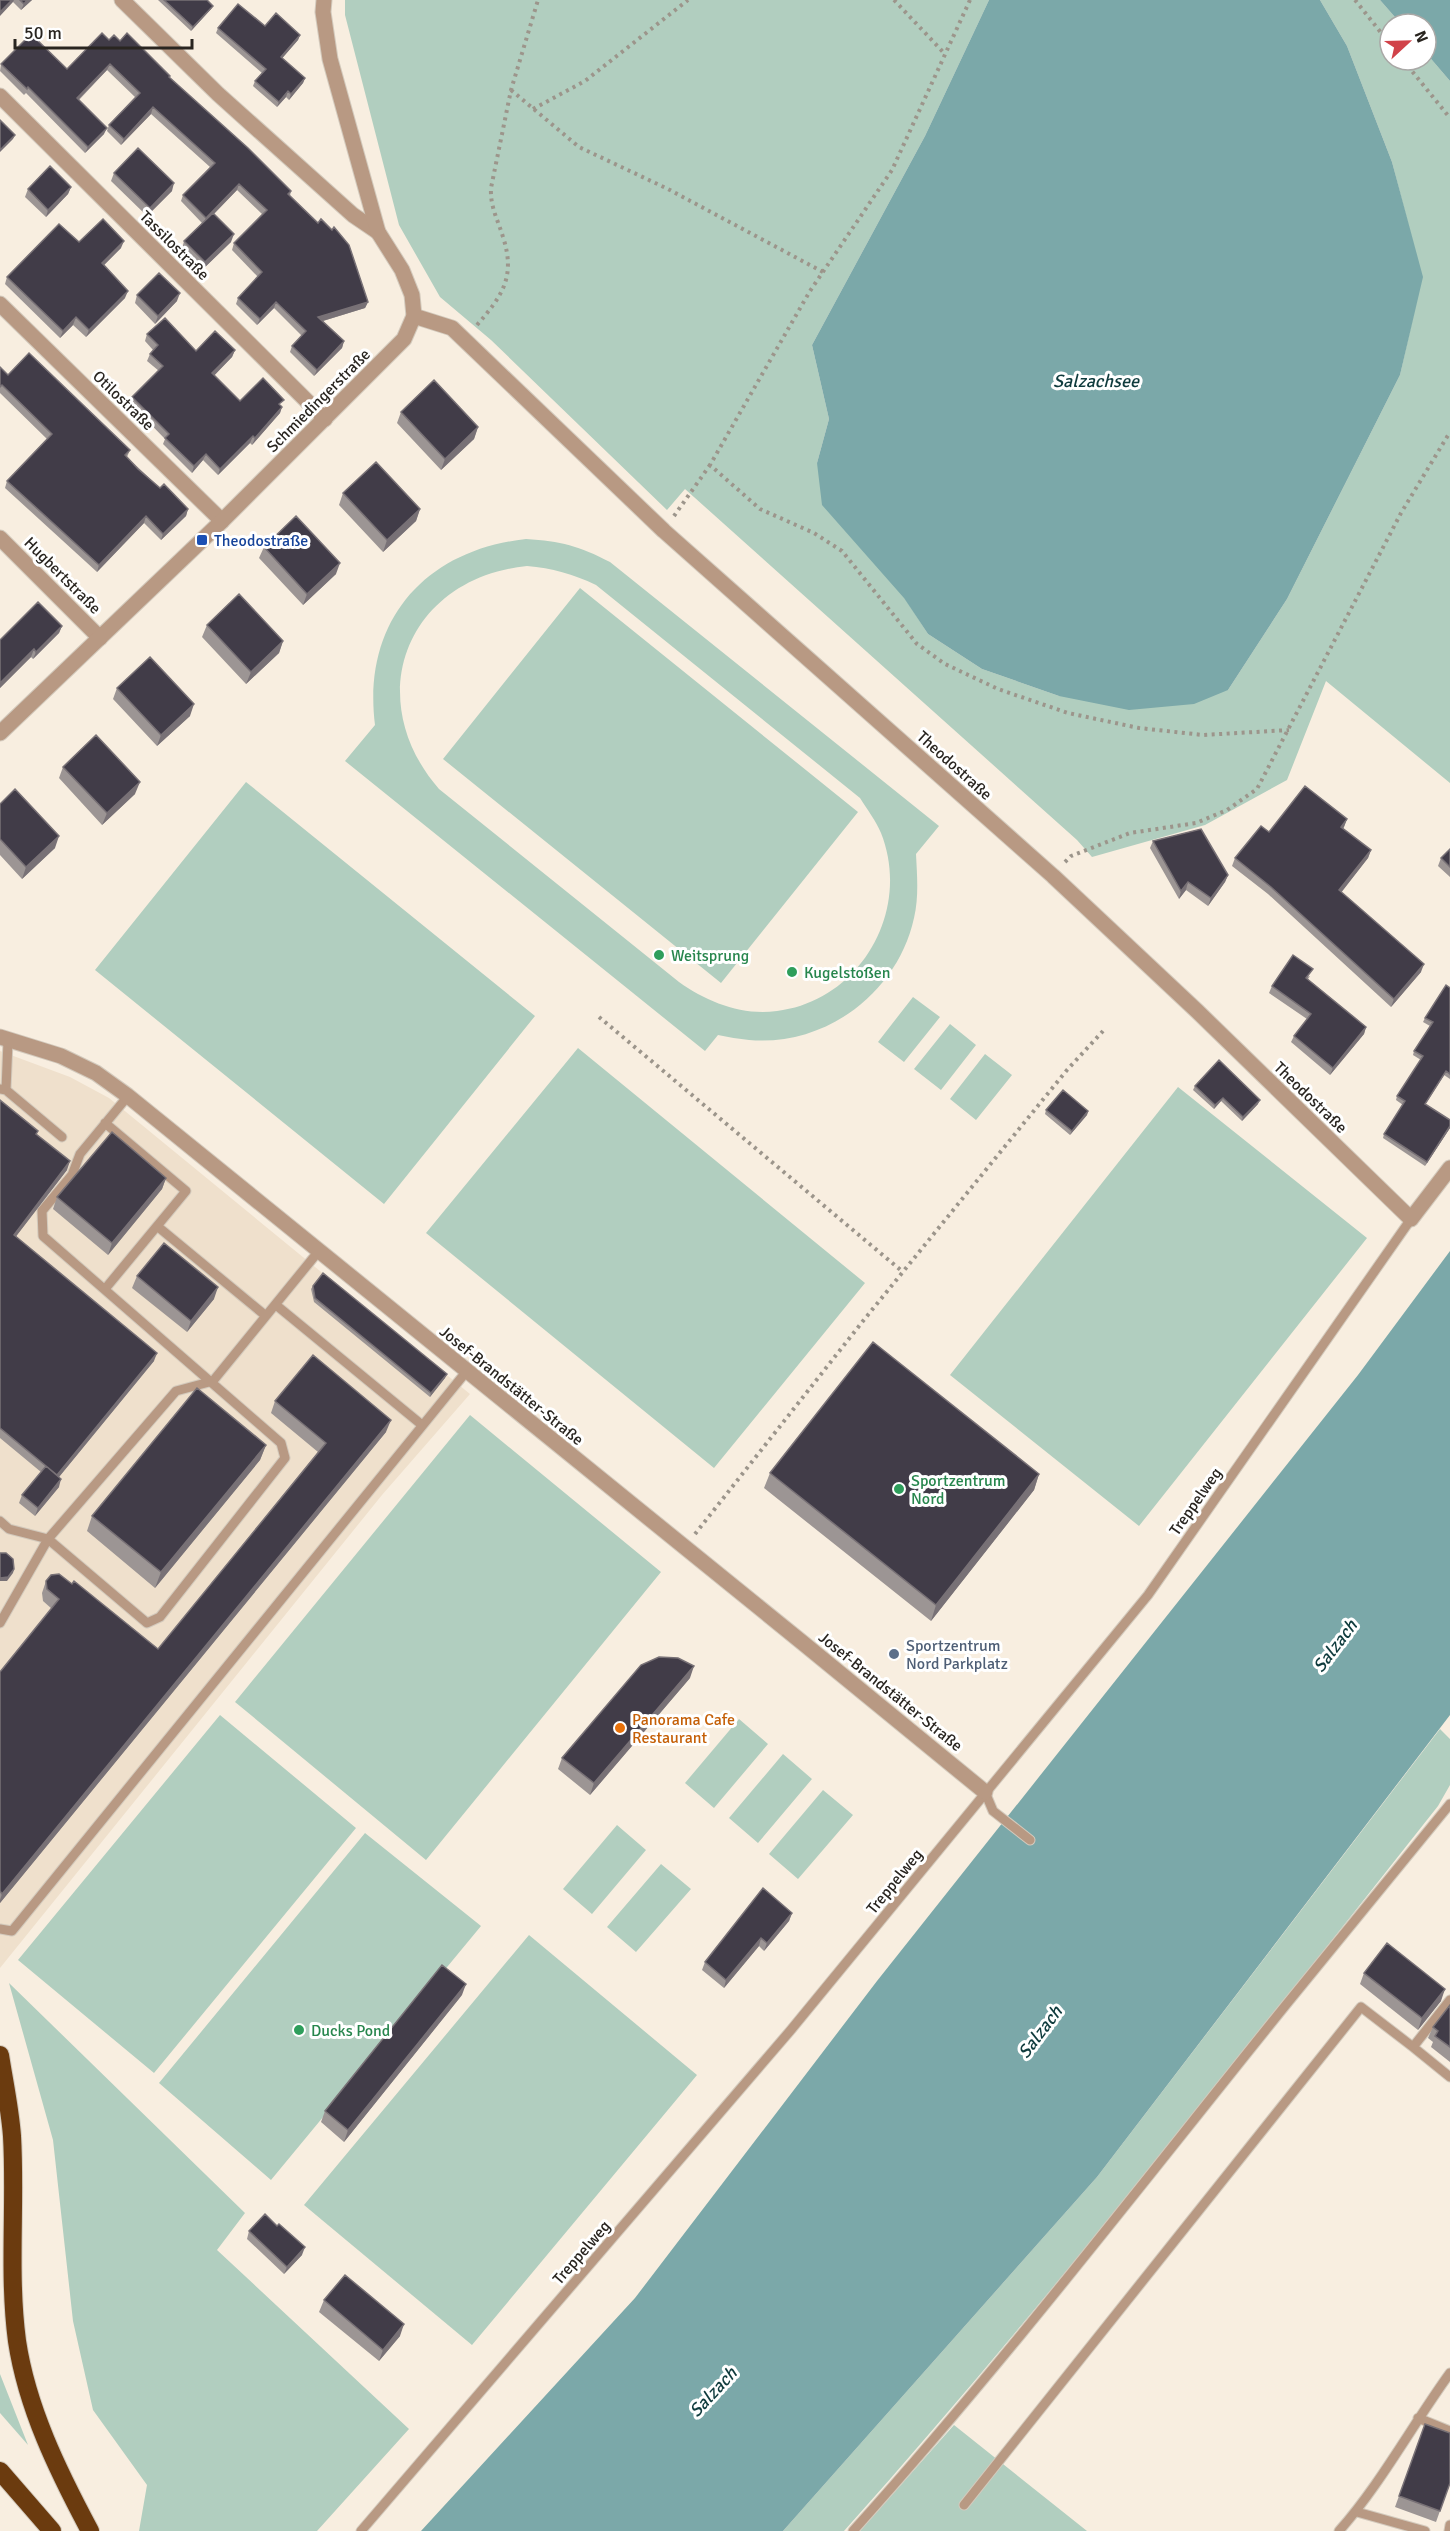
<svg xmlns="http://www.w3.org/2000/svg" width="1450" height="2531" font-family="Signika,sans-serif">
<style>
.built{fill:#efe0cc}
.green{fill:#b1cebf;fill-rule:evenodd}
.water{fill:#7ba8a9}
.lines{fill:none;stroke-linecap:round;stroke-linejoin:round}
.service-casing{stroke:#d3cabd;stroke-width:11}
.minor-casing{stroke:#d3cabd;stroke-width:17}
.tertiary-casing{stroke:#d3cabd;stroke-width:17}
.motorway-casing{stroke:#d3cabd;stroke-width:20}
.path{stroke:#9c958b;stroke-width:4;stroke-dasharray:3 4.5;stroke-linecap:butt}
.service{stroke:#b89983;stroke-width:9}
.minor{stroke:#b89983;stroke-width:15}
.tertiary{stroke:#b89983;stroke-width:15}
.motorway{stroke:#6b3b0f;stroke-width:18}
.wall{fill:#9c9594}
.shaded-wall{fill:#787176}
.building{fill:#413c48;stroke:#787176;stroke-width:1.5}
.transit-dot{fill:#1a4fb4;stroke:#fff;stroke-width:2}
.leisure-dot{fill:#2e9e5b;stroke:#fff;stroke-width:2}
.service-dot{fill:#5c6f8a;stroke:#fff;stroke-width:2}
.food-dot{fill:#e8710a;stroke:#fff;stroke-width:2}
.labels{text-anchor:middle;stroke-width:6;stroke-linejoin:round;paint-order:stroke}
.street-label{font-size:16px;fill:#292520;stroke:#fff}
.transit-label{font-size:16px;fill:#164399;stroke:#fff;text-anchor:start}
.leisure-label{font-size:16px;fill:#27864d;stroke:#fff;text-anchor:start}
.service-label{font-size:16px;fill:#4e5e75;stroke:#fff;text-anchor:start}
.food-label{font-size:16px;fill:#c56008;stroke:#fff;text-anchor:start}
.water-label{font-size:18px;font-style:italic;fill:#0f3b3d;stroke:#fff}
</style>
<rect width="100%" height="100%" fill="#f8eee0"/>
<path class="built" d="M0 1051 70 1077 109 1098 470 1394 382 1495 0 1968Z"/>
<path class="green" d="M345 0H989L925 136 812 345 829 419 817 463 928 634 982 669 1059 696 1228 690 1287 599 1400 375 1422 277 1392 162 1347 46 1320 0H1380L1401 24H1390V60H1426V53L1450 81V783L1326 681 1287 780 1205 825 1092 857 1077 840 685 489 667 510 491 340 440 297 399 225 345 15Z
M526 539C561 541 579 546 610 562L939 826 916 854C917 875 919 897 914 918 898 992 826 1047 749 1040 739 1039 728 1037 718 1035L705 1051 345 761 375 725C362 622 424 550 526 539ZM527 566C552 568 573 574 596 585L860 798C867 809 876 821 881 833 912 911 860 1001 777 1011 742 1016 707 1002 679 982L439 789C360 698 407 578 527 566Z
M580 588 858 812 721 983 443 759Z
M246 782 535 1016 384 1204 95 970Z
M913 997 940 1017 904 1062 878 1042Z
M950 1024 976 1045 941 1090 914 1069Z
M578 1048 865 1283 714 1468 426 1233Z
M985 1054 1012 1075 976 1120 950 1099Z
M1178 1087 1367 1238 1139 1526 950 1375Z
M470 1415 661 1572 426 1860 235 1702Z
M220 1715 356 1828 154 2073 18 1960Z
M739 1719 768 1744 714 1808 685 1783Z
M1440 1729 1450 1739V1785L1438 1806C1244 2051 1052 2298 844 2531H783L1097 2177Z
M783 1754 812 1779 758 1843 729 1818Z
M823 1790 853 1815 798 1879 769 1854Z
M617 1825 646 1850 592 1914 563 1889Z
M365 1833 481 1926 271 2180 159 2083Z
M661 1864 691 1889 636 1952 607 1927Z
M529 1935 697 2075 472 2345 304 2205Z
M9 1983 245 2213 217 2250 409 2429 317 2531H139L147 2485 93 2410 73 2321 53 2140Z
M0 2374 28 2445 0 2413Z
M954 2425 1087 2531H860Z"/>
<path class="water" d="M989 0H1320L1347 46 1392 162 1423 277 1400 375 1287 599 1228 690 1194 704 1129 710 1059 696 982 669 928 634 904 598 822 505 817 463 829 419 812 345 925 136Z
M1380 0H1450V81L1426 53V24H1401Z
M1450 1251V1715L1097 2177 783 2531H421L635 2298 877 1981 1358 1375Z"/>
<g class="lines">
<defs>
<path id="service" d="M0 1089 6 1090 62 1137
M6 1090 8 1041
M105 1123 186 1191 105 1289
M157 1226 266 1316
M276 1305 422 1425
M0 1521 9 1529 48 1539 147 1623 160 1617 285 1458 281 1443 43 1236 42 1211 72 1175 80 1154 128 1096
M0 1623 48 1539 176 1391 213 1381 318 1252
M985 1792 993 1811 1030 1840
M0 1929 12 1931 466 1372
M1450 2000 1413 2047 1450 2077
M1418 2418 1450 2431
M964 2505 1361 2007 1413 2047
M1357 2512 1425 2531
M361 2531 790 2031 1148 1595 1411 1219
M853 2531C1005 2362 1143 2182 1285 2006 1340 1938 1395 1871 1450 1804
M1339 2531C1380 2485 1413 2424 1450 2373
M1449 2531 1450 2525"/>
<path id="minor" d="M122 0 218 94 353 215 378 232
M0 96 325 419
M0 304 222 521
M414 316 452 328 664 531 1053 876 1197 1011 1411 1219 1450 1168
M0 538 100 638
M0 1037 61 1056 96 1073 128 1096C413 1329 701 1558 985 1792"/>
<path id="tertiary" d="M0 733 222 521 404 339 414 316 412 295 402 270 378 232 330 59 323 12 324 0"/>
<path id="motorway" d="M0 2055C4 2081 10 2109 12 2136 16 2204 8 2273 17 2341 27 2408 58 2471 90 2531
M0 2471 52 2531"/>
</defs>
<use href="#service" class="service-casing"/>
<use href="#minor" class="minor-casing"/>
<use href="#tertiary" class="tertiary-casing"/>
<use href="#motorway" class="motorway-casing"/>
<path class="path" d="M894 0 945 54
M970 0 892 170 810 291 710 465 760 509 814 533 842 551 917 644 945 664 998 689 1068 713 1139 728 1203 735 1289 730
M1355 0 1390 44
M1403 60 1450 118
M511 90 579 147 668 189 823 272
M533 109 585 81 688 0
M477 325C502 296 516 277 503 237 498 220 490 207 491 188L511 90 538 0
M674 516 710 465
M1065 862 1071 856 1130 833 1196 823 1227 810 1257 789 1401 513 1450 432
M599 1017 903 1272
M695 1534 863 1321 1067 1070 1103 1031"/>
<use href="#service" class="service"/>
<use href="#minor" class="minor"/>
<use href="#tertiary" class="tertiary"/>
<use href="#motorway" class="motorway"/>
</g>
<path class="wall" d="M0 0H32L21 10 13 2Z
M158 0H207L213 6 211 9 191 31Z
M265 26 300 35 298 40 282 58 305 78 303 83 289 100 286 97 277 107 253 86 255 81 262 73 216 33 218 28Z
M109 40 120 41 169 78 291 191 290 196 368 302 365 308 323 321 344 341 342 348 314 376 290 352 292 346 302 336 274 308 257 325 236 304 238 298 258 277 232 250 234 243 262 214 237 190 214 214 231 242 202 270 182 249 184 241 202 223 181 201 183 195 210 167 151 114 121 145 107 131 109 125 135 97 107 70 79 100 104 134 85 153 26 93 24 95 0 71 1 64 67 69Z
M114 173 172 191 147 216 111 181Z
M71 187 68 194 46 217 25 197 28 189Z
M79 242 121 248 104 265 125 298 86 337 73 325 60 338 5 284 7 277Z
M137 295 177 301 155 324 135 303Z
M147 334 196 351 235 350 232 357 214 375 240 401 282 406 280 413 252 445 250 443 218 475 203 460 192 473 163 444 165 439 130 403 132 397 159 371 147 361 150 354 153 350 145 341Z
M0 367 8 375 130 450 127 457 160 488 188 509 186 516 161 540 144 523 97 572 5 488 7 481 47 439 0 393Z
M401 412 478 427 474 439 441 470 397 423Z
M343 493 420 509 416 521 383 552 339 505Z
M264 547 336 574 303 605 259 558Z
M207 625 283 641 279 653 246 684 202 637Z
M62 626 59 633 33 659 31 657 0 688V640Z
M117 688 190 716 157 746 113 699Z
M63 767 135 794 102 825 59 778Z
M0 804 55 848 22 879 0 855Z
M1347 819 1343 829 1371 850 1368 858 1341 892 1421 972 1391 1007 1268 894 1232 866 1235 858 1269 832Z
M1153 841 1228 875 1225 882 1208 906 1186 890 1179 899 1150 848Z
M1450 849V877L1438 866 1441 858Z
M1310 976 1308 979 1366 1027 1364 1034 1330 1075 1291 1042 1294 1036 1307 1019 1269 993 1272 986Z
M1450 988V1079L1444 1075 1425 1104 1450 1120V1128L1425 1166 1383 1138 1384 1134 1403 1105 1396 1100 1397 1096 1421 1060 1413 1055 1414 1051 1430 1026 1423 1022 1425 1018Z
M1195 1086 1258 1104 1242 1121 1221 1101 1214 1109 1193 1090Z
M0 1100 36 1134 67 1170 16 1236 154 1361 59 1477V1487L35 1516 19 1503 22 1495 41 1472 0 1438Z
M1046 1110 1088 1111 1087 1115 1070 1135 1045 1114Z
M166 1178 162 1189 108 1255 53 1209 57 1197Z
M137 1276 214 1299 187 1332 132 1288Z
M313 1286 445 1378 430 1397 314 1302 311 1289Z
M275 1401 386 1432 0 1903V1672L52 1609 43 1601 42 1593 46 1581 158 1649 318 1452 271 1413Z
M266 1445 260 1460 155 1588 87 1531 92 1516Z
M770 1473 1039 1474 1034 1490 931 1621 764 1488Z
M690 1678 590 1795 558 1769 562 1758Z
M792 1913 789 1921 764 1951 759 1946 724 1988 702 1970 705 1962Z
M1364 1973 1441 2001 1418 2030 1360 1984Z
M462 1995 344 2142 321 2122 325 2111Z
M1450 2005V2062L1431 2047 1433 2042 1428 2038 1433 2027Z
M277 2226 302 2255 284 2274 247 2239 249 2231Z
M324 2300 400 2336 379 2361 319 2312Z
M1425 2424 1450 2483 1436 2522 1395 2507Z"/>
<path class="shaded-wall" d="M12 0H14L13 2 0 16V12Z
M27 0H32L21 10 24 4Z
M213 6 211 9 191 31 193 27Z
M300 35 298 40 279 62 281 57Z
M110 64 107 70 74 104 77 98Z
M305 78 303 83 289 100 291 94Z
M288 91 286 97 277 107 279 102Z
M153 107 151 114 121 145 124 139Z
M107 128 104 134 85 153 88 147Z
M15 135 13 139 0 152V150Z
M174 183 172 191 147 216 150 208Z
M239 184 237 190 204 224 206 218Z
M71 187 68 194 46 217 48 210Z
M234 234 231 242 202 270 205 262Z
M124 241 121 248 99 270 102 263Z
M128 291 125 298 86 337 89 330Z
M180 293 177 301 155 324 158 316Z
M276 302 274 308 257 325 260 319Z
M368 302 365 308 316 323 318 317Z
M76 317 73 325 60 338 63 331Z
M344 341 342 348 314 376 317 370Z
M235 350 232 357 210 380 212 373Z
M282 407 280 413 252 445 255 438Z
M478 427 474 439 441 470 445 459Z
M253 436 250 443 218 475 220 469Z
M206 454 203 460 192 473 194 466Z
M188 509 186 516 161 540 163 534Z
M420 509 416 521 383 552 387 540Z
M146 516 144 523 97 572 99 565Z
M340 563 336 574 303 605 307 594Z
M62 626 59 633 33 659 36 652Z
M283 641 279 653 246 684 251 672Z
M34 649 31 657 0 688V683Z
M194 704 190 716 157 746 161 735Z
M140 782 135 794 102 825 107 813Z
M1347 819 1344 827 1338 835 1341 827Z
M59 836 55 848 22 879 26 867Z
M1371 850 1368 858 1337 898 1339 890Z
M1228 875 1225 882 1208 906 1211 898Z
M1188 882 1186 890 1179 899 1181 891Z
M1424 964 1421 972 1391 1007 1394 999Z
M1366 1027 1364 1034 1330 1075 1333 1068Z
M1446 1071 1444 1075 1423 1108 1425 1104Z
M1223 1098 1221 1101 1214 1109 1215 1105Z
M1260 1100 1258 1104 1242 1121 1243 1117Z
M1088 1111 1087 1115 1070 1135 1072 1131Z
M1450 1126V1128L1425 1166 1427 1162Z
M70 1161 67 1170 11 1243 14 1235Z
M166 1178 162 1189 108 1255 112 1243Z
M218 1287 214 1299 187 1332 191 1321Z
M157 1353 154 1361 54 1483 57 1475Z
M447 1374 445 1378 430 1397 431 1393Z
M391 1420 386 1432 0 1903V1900L2 1894Z
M266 1445 260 1460 155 1588 161 1572Z
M1039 1474 1034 1490 931 1621 936 1605Z
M61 1479 59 1487 35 1516 38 1508Z
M14 1569 13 1573 7 1581H0V1578Z
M694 1666 690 1678 590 1795 594 1783Z
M792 1913 789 1921 764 1951 767 1943Z
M761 1938 759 1946 724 1988 726 1980Z
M466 1984 462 1995 344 2142 348 2130Z
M1445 1989 1441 2001 1418 2030 1422 2018Z
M305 2247 302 2255 284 2274 287 2267Z
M404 2324 400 2336 379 2361 383 2350Z"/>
<path class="building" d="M0 0H12L0 12Z
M20 0H27L24 4Z
M164 0H207L213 6 193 27Z
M238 4 265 26 276 13 300 35 281 57 305 78 291 94 288 91 279 102 255 81 266 69 218 28Z
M102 33 109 40 114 35 120 41 127 33 170 76 169 77 248 148 291 191 288 194 318 223 321 219 332 230 334 227 349 245 368 302 318 317 344 341 317 370 292 346 306 331 276 302 260 319 238 298 262 272 234 243 267 210 239 184 206 218 183 195 215 163 153 107 124 139 109 125 140 93 110 64 77 98 107 128 88 147 28 87 27 89 1 64 31 34 67 69Z
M0 120 15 135 0 150Z
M138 148 174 183 150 208 114 173Z
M50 166 71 187 48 210 28 189Z
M213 213 234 234 205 262 184 241Z
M103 219 124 241 102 263 128 291 89 330 76 317 63 331 7 277 59 224 79 242Z
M159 273 180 293 158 316 137 295Z
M165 318 196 351 215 331 235 350 212 373 240 401 263 378 284 400 279 404 282 407 255 438 253 436 220 469 206 454 194 466 165 438 169 434 132 397 163 366 150 354 158 345 147 334Z
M29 353 130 450 125 455 138 469 160 488 164 484 188 509 163 534 146 516 99 565 7 481 52 434 2 385 0 387V367L8 375Z
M434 380 478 427 445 459 401 412Z
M376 462 420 509 387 540 343 493Z
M296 516 340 563 307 594 264 547Z
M239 594 283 641 251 672 207 625Z
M38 602 62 626 36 652 34 649 0 683V640Z
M150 657 194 704 161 735 117 688Z
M96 735 140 782 107 813 63 767Z
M1305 786 1347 819 1341 827 1371 850 1339 890 1424 964 1394 999 1271 887 1235 858 1261 826 1269 832Z
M15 789 59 836 26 867 0 839V804Z
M1201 829 1228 875 1211 898 1188 882 1181 891 1153 841Z
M1450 849V867L1441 858Z
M1293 955 1313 969 1306 978 1366 1027 1333 1068 1294 1036 1311 1014 1272 986Z
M1446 985 1450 988V1074L1446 1071 1425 1104 1450 1120V1126L1427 1162 1384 1134 1405 1101 1397 1096 1423 1056 1414 1051 1433 1022 1425 1018Z
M1219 1060 1260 1100 1243 1117 1223 1098 1215 1105 1195 1086Z
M1063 1090 1088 1111 1072 1131 1046 1110Z
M0 1100 38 1131 36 1134 70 1161 14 1235 157 1353 57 1475 0 1428Z
M112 1132 166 1178 112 1243 57 1197Z
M164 1243 218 1287 191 1321 137 1276Z
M323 1273 447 1374 431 1393 315 1298 313 1286Z
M873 1342 1039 1474 936 1605 770 1473Z
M313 1355 391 1420 2 1894 0 1891V1672L59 1599 47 1589 46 1581 51 1575 59 1574 72 1584 74 1581 158 1649 326 1443 275 1401Z
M197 1388 266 1445 161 1572 92 1516Z
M46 1466 61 1479 38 1508 22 1495Z
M0 1553H6L13 1559 14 1569 8 1577 0 1578Z
M659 1657 678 1658 694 1666 594 1783 562 1758 641 1665Z
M763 1888 792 1913 767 1943 761 1938 726 1980 705 1962Z
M1387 1943 1445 1989 1422 2018 1364 1973Z
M442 1965 466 1984 348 2130 325 2111Z
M1450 2005V2047L1435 2036 1438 2031 1433 2027Z
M265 2214 277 2226 279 2224 305 2247 287 2267 249 2231Z
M345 2275 404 2324 383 2350 324 2300Z
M1425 2424 1450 2433V2483L1440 2511 1399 2496Z"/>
<rect class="transit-dot" x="196" y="534" width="12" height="12" rx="3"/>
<g class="leisure-dot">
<circle cx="659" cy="955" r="6"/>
<circle cx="792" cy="972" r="6"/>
<circle cx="899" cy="1489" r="6"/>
<circle cx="299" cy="2030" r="6"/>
</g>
<circle class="service-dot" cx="894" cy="1654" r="6"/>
<circle class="food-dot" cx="620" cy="1728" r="6"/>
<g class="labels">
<g class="street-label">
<text transform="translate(175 245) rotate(45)" y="6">Tassilostraße</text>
<text transform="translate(124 400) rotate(44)" y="6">Otilostraße</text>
<text transform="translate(318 400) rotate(-45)" y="6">Schmiedingerstraße</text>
<text transform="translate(63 575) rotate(45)" y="6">Hugbertstraße</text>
<text transform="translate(955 765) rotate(42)" y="6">Theodostraße</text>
<text transform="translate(1311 1097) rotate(44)" y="6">Theodostraße</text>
<text transform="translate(512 1385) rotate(39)" y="6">Josef-Brandstätter-Straße</text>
<text transform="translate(1195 1501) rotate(-55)" y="6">Treppelweg</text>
<text transform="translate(891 1691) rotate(39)" y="6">Josef-Brandstätter-Straße</text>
<text transform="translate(894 1881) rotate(-51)" y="6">Treppelweg</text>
<text transform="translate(581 2252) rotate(-49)" y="6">Treppelweg</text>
</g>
<g class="transit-label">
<text x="214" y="546">Theodostraße</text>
</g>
<g class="leisure-label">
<text x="671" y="961">Weitsprung</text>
<text x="804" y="978">Kugelstoßen</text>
<text x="911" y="1486">Sportzentrum<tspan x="911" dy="18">Nord</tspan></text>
<text x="311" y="2036">Ducks Pond</text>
</g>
<g class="service-label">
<text x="906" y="1651">Sportzentrum<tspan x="906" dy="18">Nord Parkplatz</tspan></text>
</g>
<g class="food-label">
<text x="632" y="1725">Panorama Cafe<tspan x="632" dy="18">Restaurant</tspan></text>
</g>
<g class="water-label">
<text x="1096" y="387">Salzachsee</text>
<text transform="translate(1335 1646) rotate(-53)" y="6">Salzach</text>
<text transform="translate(1040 2032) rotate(-53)" y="6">Salzach</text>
<text transform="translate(713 2392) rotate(-47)" y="6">Salzach</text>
</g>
</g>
<g transform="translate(1408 42) rotate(68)"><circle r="28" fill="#ffffff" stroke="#a9a8a6" stroke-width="1.5"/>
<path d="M0-4.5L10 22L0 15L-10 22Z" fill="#d14249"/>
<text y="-9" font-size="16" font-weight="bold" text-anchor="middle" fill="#292520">N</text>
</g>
<path d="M15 39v9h177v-9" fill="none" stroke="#292520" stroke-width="3"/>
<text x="24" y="39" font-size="18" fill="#292520" stroke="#ffffff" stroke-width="4.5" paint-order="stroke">50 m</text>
</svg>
